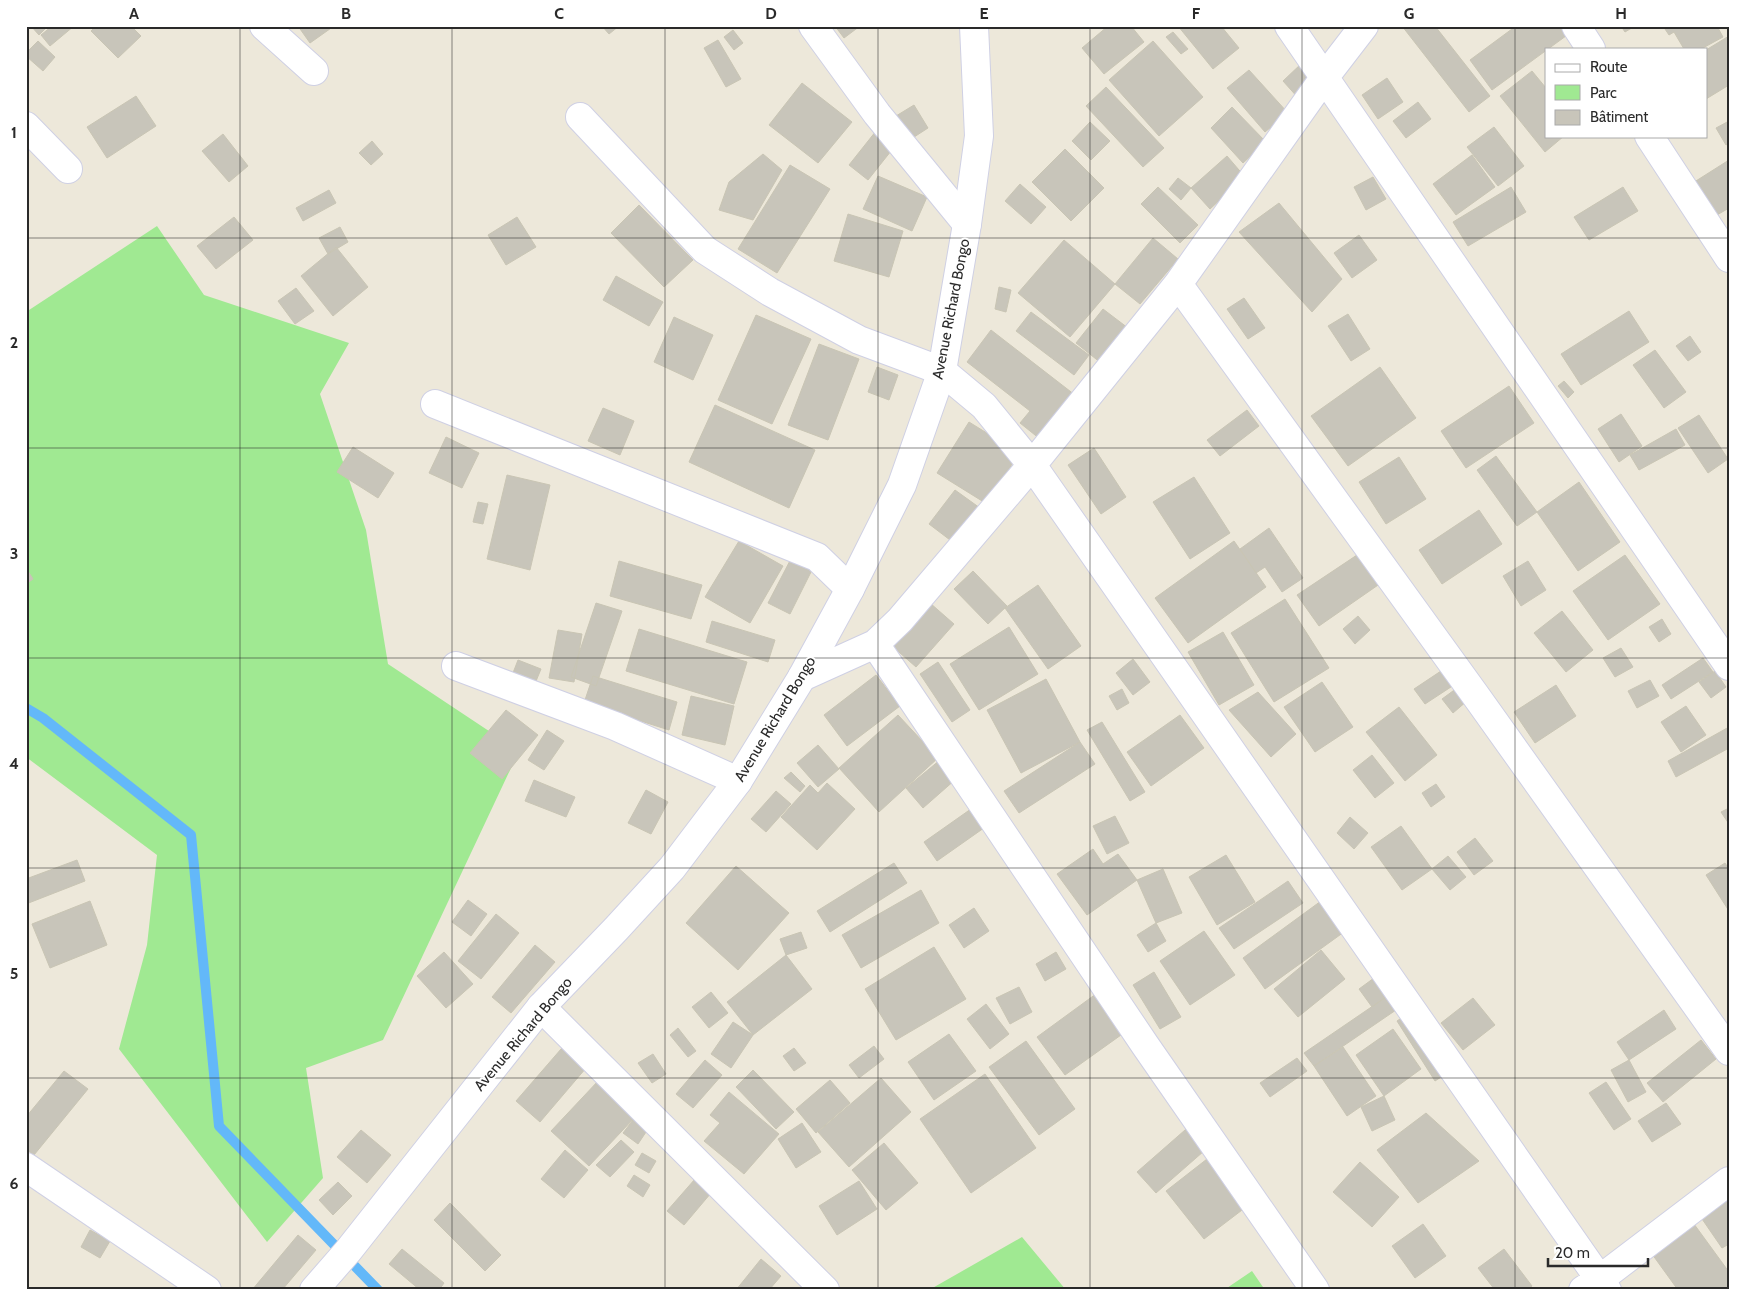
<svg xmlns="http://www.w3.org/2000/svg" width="1755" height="1316" font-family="Cabin,sans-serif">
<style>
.green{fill:#a0e992}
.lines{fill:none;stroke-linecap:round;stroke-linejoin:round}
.stream{stroke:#63b8f9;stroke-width:10}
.building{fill:#c8c5ba;stroke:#c9c5b4}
.minor-casing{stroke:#cfd0e4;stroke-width:30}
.tertiary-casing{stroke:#cfd0e4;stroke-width:30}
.minor{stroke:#fff;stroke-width:28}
.tertiary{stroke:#fff;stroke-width:28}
.grid{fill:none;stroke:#2a2a2a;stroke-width:1;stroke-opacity:0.55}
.labels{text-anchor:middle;stroke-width:4;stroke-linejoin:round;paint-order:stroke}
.street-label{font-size:15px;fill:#2a2a2a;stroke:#fff}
.neatline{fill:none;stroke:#2a2a2a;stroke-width:2}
.grid-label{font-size:16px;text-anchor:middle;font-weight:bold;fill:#2a2a2a}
</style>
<rect width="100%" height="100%" fill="#ede8da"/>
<path class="green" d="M157 226 204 295 349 343 320 394 366 530 388 664 519 751 383 1040 306 1068 323 1178 267 1242 119 1049 147 945 157 855 26 757V312Z
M1022 1237 1066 1290H929Z
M1252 1271 1265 1290H1224Z"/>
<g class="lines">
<path class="stream" d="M26 708 43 718 191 835 219 1126 378 1290"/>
</g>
<path class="building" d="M31 26H48L39 35Z
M52 26H74L50 46 41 35Z
M96 26H131L141 36 118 58 91 31Z
M298 26H334L310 43Z
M602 26H619L609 34Z
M835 26H860L844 38Z
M1108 26H1131L1144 42 1104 74 1082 48Z
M1178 26H1221L1239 48 1213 69Z
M1402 26H1435L1490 96 1469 112Z
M1516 26H1564L1570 33 1492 90 1470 60Z
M1621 26H1635L1625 32Z
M1663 26H1717L1723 37 1701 49H1684L1674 32 1669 35Z
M733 30 743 43 734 50 724 37Z
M1173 32 1188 49 1181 54 1166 37Z
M1729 36V85L1706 99V50Z
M718 40 741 79 726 87 704 48Z
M38 41 55 57 43 71 26 56V53Z
M1153 41 1203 97 1159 136 1109 80Z
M1302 63 1320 83 1300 100 1283 81Z
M1249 70 1288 113 1265 132 1227 88Z
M1532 71 1546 88V136H1564L1545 152 1500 96Z
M1387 78 1403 102 1378 119 1362 95Z
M802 83 852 122 818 163 769 125Z
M1106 87 1164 148 1143 167 1086 106Z
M136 96 156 126 107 158 87 127Z
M1418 102 1431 119 1406 138 1393 121Z
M914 105 928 128 911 139 896 116Z
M1232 107 1266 142 1243 163 1211 128Z
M1729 121V143L1726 145 1716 128Z
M1090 122 1110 141 1091 160 1072 141Z
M1494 127 1524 166 1498 186 1467 147Z
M876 131 895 146 868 180 849 165Z
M223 134 248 166 229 182 202 151Z
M372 141 383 154 371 165 359 153Z
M1065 149 1104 188 1071 221 1032 182Z
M763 154 782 170 753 220 719 210 729 182Z
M1472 155 1495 187 1456 215 1433 184Z
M1227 156 1245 177 1210 209 1191 188Z
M1729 160V208L1710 219 1688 186Z
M790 165 830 189 777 273 738 249Z
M878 176 927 197 912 231 863 209Z
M1373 177 1386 199 1366 210 1354 187Z
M1178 178 1191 188 1181 200 1169 189Z
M1020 184 1046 207 1031 224 1005 201Z
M1158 187 1198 225 1180 243 1141 204Z
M1511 187 1526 212 1468 246 1453 222Z
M1623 187 1638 211 1589 240 1574 217Z
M329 190 336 203 303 221 296 208Z
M1279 203 1342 279 1312 312 1239 232Z
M639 205 693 260 664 287 611 233Z
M848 214 903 231 889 277 834 261Z
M234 217 253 240 216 269 197 246Z
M517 217 536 247 506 265 488 235Z
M340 227 348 242 328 254 319 238Z
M1359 235 1377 260 1352 278 1334 253Z
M1153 238 1178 259 1140 304 1115 284Z
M1064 240 1115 284 1070 337 1018 293Z
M336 247 368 287 333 316 301 276Z
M616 276 663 302 649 326 603 300Z
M999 287 1011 290 1006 312 995 309Z
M296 288 314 311 295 324 278 301Z
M1244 298 1265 328 1248 339 1227 309Z
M1103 309 1128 328 1101 363 1076 343Z
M1629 311 1649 342 1581 385 1561 354Z
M1031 312 1089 355 1074 375 1016 331Z
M1348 314 1370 349 1351 361 1328 326Z
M756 315 811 339 772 424 718 400Z
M674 317 713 335 693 380 654 362Z
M991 330 1075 395 1040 439 1020 423 1030 411 967 362Z
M1690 336 1701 352 1688 361 1676 346Z
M819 344 859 359 828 440 788 425Z
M1655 350 1686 392 1664 408 1633 365Z
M877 367 898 375 889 400 868 392Z
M1380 367 1416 418 1348 466 1311 416Z
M1564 381 1574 392 1568 398 1558 386Z
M1509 386 1534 423 1466 468 1441 431Z
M715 405 815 450 789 508 689 462Z
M603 408 634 421 620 455 588 441Z
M1247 410 1259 426 1220 456 1207 440Z
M1621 414 1642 446 1619 462 1598 429Z
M1699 415 1728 459 1708 473 1678 428Z
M969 422 1019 453 987 504 937 473Z
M1676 429 1685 445 1639 470 1630 455Z
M446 437 479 453 462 488 429 473Z
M353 447 394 473 378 498 337 472Z
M1094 448 1126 497 1101 514 1068 465Z
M1496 456 1537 512 1517 526 1477 470Z
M1399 457 1426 499 1386 524 1359 482Z
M507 475 550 485 530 570 487 559Z
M1194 477 1230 533 1190 559 1153 502Z
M1579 482 1620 542 1578 571 1537 512Z
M955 490 980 508 954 543 929 524Z
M478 502 488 504 483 524 473 522Z
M1479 510 1502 544 1442 584 1419 550Z
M1269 528 1303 578 1282 592 1265 567 1256 573 1240 549Z
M739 541 783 566 750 623 705 597Z
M1234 541 1266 587 1188 643 1155 598Z
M794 553 815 564 790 614 768 603Z
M1360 553 1381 583 1319 626 1297 595Z
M1625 555 1660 604 1608 640 1573 591Z
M619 561 702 585 691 619 610 596Z
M1528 561 1546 590 1521 606 1503 576Z
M26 568 33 579 26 584Z
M973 571 1007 606 988 624 954 589Z
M1038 585 1081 646 1048 669 1005 608Z
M1285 599 1329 668 1274 702 1231 633Z
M596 603 622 611 596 686 571 677Z
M930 603 954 624 916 667 892 646Z
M1562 611 1593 650 1566 672 1534 633Z
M1358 616 1370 630 1355 644 1343 629Z
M1662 619 1671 634 1659 642 1649 627Z
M712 621 775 640 768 662 706 642Z
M1009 627 1038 674 979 710 950 664Z
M639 629 747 662 734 704 626 671Z
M558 630 582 634 574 682 549 678Z
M1223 632 1254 685 1219 705 1188 652Z
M1621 648 1633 667 1615 677 1603 658Z
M1703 658 1713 672 1671 699 1662 685Z
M1133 659 1150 682 1133 695 1116 673Z
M518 660 541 669 534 686 511 678Z
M938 662 970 710 952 722 920 674Z
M1447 667 1457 683 1425 704 1414 689Z
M1715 671 1726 687 1711 698 1699 682Z
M876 675 900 706 847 746 824 715Z
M593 676 677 702 669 730 584 703Z
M1046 679 1080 742 1021 773 987 710Z
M1650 680 1659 696 1637 708 1628 691Z
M1322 682 1353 727 1315 752 1284 707Z
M1556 685 1576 716 1535 743 1514 712Z
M1457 688 1467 701 1453 713 1442 699Z
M1122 689 1129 703 1117 710 1109 696Z
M1258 692 1296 734 1271 757 1229 710Z
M691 696 734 706 725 745 682 735Z
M1686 706 1706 735 1681 752 1661 722Z
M1399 707 1437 755 1405 781 1366 732Z
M506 710 538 735 502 779 470 753Z
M898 715 938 758 879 812 839 768Z
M1180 715 1204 748 1151 786 1127 752Z
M1102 722 1145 792 1130 801 1087 730Z
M1729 727V748L1676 777 1668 761Z
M547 730 564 741 544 770 528 760Z
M1080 742 1095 764 1019 813 1004 791Z
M818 745 839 769 818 787 797 763Z
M1372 755 1394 783 1375 798 1353 770Z
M940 760 956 779 923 808 906 788Z
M791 772 805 786 800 792 784 778Z
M534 780 575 797 566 817 525 801Z
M827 783 855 809 817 850 781 817 810 785 818 793Z
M1436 784 1445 797 1431 807 1422 793Z
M646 790 668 802 651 834 628 823Z
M776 791 791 804 766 832 751 819Z
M978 804 991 823 937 861 924 842Z
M1729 808V824L1721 812Z
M1115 816 1129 843 1107 854 1093 826Z
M1350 817 1368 833 1354 849 1337 833Z
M1401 826 1432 869 1402 890 1371 847Z
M1475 838 1493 861 1474 875 1457 852Z
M1093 849 1103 864 1118 854 1137 880 1087 915 1057 874Z
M1226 855 1255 902 1217 925 1189 877Z
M1448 856 1466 877 1450 890 1432 869Z
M77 860 85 881 26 904V879Z
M894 863 907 883 830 932 817 911Z
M1725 863 1729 869V911L1706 875Z
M736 866 789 913 738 970 686 923Z
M1163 869 1182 913 1156 923 1137 880Z
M1288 881 1303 903 1234 949 1219 928Z
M921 890 939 923 861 968 842 935Z
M468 900 487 914 471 936 452 922Z
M90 901 107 945 50 968 32 924Z
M1321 901 1344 932 1265 989 1243 958Z
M974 908 989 931 964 948 949 925Z
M496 914 519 933 481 979 458 961Z
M1156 923 1166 941 1148 952 1137 935Z
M1204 931 1235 975 1190 1005 1160 961Z
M801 932 807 948 786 955 780 939Z
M535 945 555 962 511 1013 492 997Z
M934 947 966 999 896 1040 865 989Z
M1321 950 1345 979 1298 1017 1274 989Z
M444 952 473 984 446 1008 417 976Z
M1056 952 1066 969 1045 981 1036 964Z
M786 955 812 989 753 1035 727 1002Z
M1154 972 1181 1017 1160 1029 1133 985Z
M1374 978 1387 996 1372 1007 1359 989Z
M1019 987 1032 1012 1010 1024 996 998Z
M1100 991 1128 1030 1065 1075 1037 1037Z
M711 992 728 1013 709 1028 692 1007Z
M1386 997 1396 1010 1314 1066 1304 1053Z
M1473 998 1495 1025 1463 1050 1441 1023Z
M986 1004 1009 1034 990 1049 967 1019Z
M1413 1010 1452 1070 1435 1081 1397 1021Z
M1664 1010 1676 1029 1629 1060 1617 1042Z
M733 1022 753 1035 731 1068 711 1054Z
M678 1028 696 1051 688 1057 670 1035Z
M1393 1029 1421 1069 1384 1096 1356 1055Z
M949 1034 976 1071 934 1100 908 1062Z
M1701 1040 1716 1059 1663 1102 1647 1083Z
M568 1041 592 1061 540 1122 516 1101Z
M1026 1041 1075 1109 1039 1135 989 1067Z
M874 1046 884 1059 859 1078 849 1065Z
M1343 1047 1376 1096 1347 1116 1314 1066Z
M794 1048 806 1063 794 1071 783 1056Z
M653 1054 666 1074 652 1083 638 1063Z
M1297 1058 1307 1071 1270 1097 1260 1083Z
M705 1060 722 1075 693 1108 676 1094Z
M1629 1060 1646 1092 1628 1102 1611 1070Z
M753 1070 794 1112 776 1129 736 1087Z
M64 1071 88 1089 34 1155 26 1149V1117Z
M985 1074 1036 1148 971 1193 920 1119Z
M881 1078 911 1112 849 1167 818 1132Z
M599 1080 637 1115 589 1166 551 1131Z
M830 1080 850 1103 816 1133 796 1109Z
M1606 1082 1631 1119 1614 1130 1589 1093Z
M729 1092 779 1134 744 1174 704 1141 720 1123 710 1115Z
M1384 1096 1395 1120 1372 1131 1361 1107Z
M1666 1103 1681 1124 1652 1142 1638 1121Z
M1426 1113 1479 1161 1418 1203 1377 1150Z
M636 1116 650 1126 638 1144 623 1133Z
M802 1123 821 1152 796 1168 778 1139Z
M1193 1123 1212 1144 1156 1193 1137 1172Z
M361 1130 391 1155 367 1183 337 1157Z
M621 1140 634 1152 610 1177 596 1165Z
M884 1143 918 1183 886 1210 852 1170Z
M565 1150 588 1170 564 1198 541 1179Z
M642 1153 656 1161 649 1173 635 1165Z
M1207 1159 1246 1207 1204 1239 1166 1191Z
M1360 1162 1399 1197 1372 1227 1333 1192Z
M634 1175 650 1185 643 1197 627 1186Z
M695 1179 711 1193 684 1225 667 1211Z
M859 1181 877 1209 837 1235 819 1206Z
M338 1182 352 1196 333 1215 319 1200Z
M1729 1198V1244L1722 1248 1700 1216Z
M450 1203 501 1255 485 1271 434 1220Z
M1423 1224 1446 1256 1415 1278 1392 1246Z
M1694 1224 1729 1272V1289L1727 1290H1678L1652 1254Z
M90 1230 110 1241 100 1258 81 1247Z
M298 1235 316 1250 282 1290H252Z
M402 1249 444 1283 439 1290H420L389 1264Z
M1504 1249 1532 1286 1528 1290H1495L1478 1268Z
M761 1259 781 1276 769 1290H736Z"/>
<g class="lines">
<defs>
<path id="minor" d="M264 26 314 71
M813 26 877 114 967 224
M1289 26 1729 666
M1576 26 1591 49
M580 117 705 250 770 292 859 340 942 371 984 406 1032 465 1607 1290
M26 126 68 169
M1649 136 1729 258
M1178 284 1476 696 1729 1051
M435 404 817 557 850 589
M875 644 1145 1045 1315 1290
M456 666 615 726 738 781
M802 677 875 644 900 620 1032 465 1178 284 1324 78 1364 26
M541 1007 825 1290
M26 1167 207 1290
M1583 1290 1600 1279 1729 1181"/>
<path id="tertiary" d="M314 1290 348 1251 541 1007 616 929 672 868 738 781 802 677 850 589 902 485 942 371 967 224 979 136 974 26"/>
</defs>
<use href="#minor" class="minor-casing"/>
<use href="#tertiary" class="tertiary-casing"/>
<use href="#minor" class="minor"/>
<use href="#tertiary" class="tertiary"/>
</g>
<path class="grid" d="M240 26V1290M452 26V1290M665 26V1290M878 26V1290M1090 26V1290M1302 26V1290M1515 26V1290M26 238H1729M26 448H1729M26 658H1729M26 868H1729M26 1078H1729"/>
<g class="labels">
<g class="street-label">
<text transform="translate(951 309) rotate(-79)" y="5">Avenue Richard Bongo</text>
<text transform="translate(775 719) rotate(-59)" y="5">Avenue Richard Bongo</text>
<text transform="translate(523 1034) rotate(-50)" y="5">Avenue Richard Bongo</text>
</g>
</g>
<rect width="1755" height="1316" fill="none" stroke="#ffffff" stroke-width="55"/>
<rect x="1545" y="48" width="162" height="90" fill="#ffffff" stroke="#aaaaaa"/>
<rect x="1555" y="64" width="25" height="8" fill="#ffffff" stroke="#aaaaaa"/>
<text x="1590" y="72" font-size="15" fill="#2a2a2a">Route</text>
<rect x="1555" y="85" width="25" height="15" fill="#a0e992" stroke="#aaaaaa"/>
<text x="1590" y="98" font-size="15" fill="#2a2a2a">Parc</text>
<rect x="1555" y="110" width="25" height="15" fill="#c8c5ba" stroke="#aaaaaa"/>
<text x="1590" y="122" font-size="15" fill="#2a2a2a">Bâtiment</text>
<path d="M1548 1258v8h100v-8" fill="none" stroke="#2a2a2a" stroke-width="2.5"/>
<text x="1555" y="1258" font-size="15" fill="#2a2a2a" stroke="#ffffff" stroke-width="4" paint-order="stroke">20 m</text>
<rect x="28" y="28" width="1700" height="1260" class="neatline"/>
<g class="grid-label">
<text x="134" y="19">A</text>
<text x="346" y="19">B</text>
<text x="559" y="19">C</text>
<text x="771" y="19">D</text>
<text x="984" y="19">E</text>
<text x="1196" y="19">F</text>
<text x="1409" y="19">G</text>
<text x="1621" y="19">H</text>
<text x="14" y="138">1</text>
<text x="14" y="348">2</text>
<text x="14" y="559">3</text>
<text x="14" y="769">4</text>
<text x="14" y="979">5</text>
<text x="14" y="1189">6</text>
</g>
</svg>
